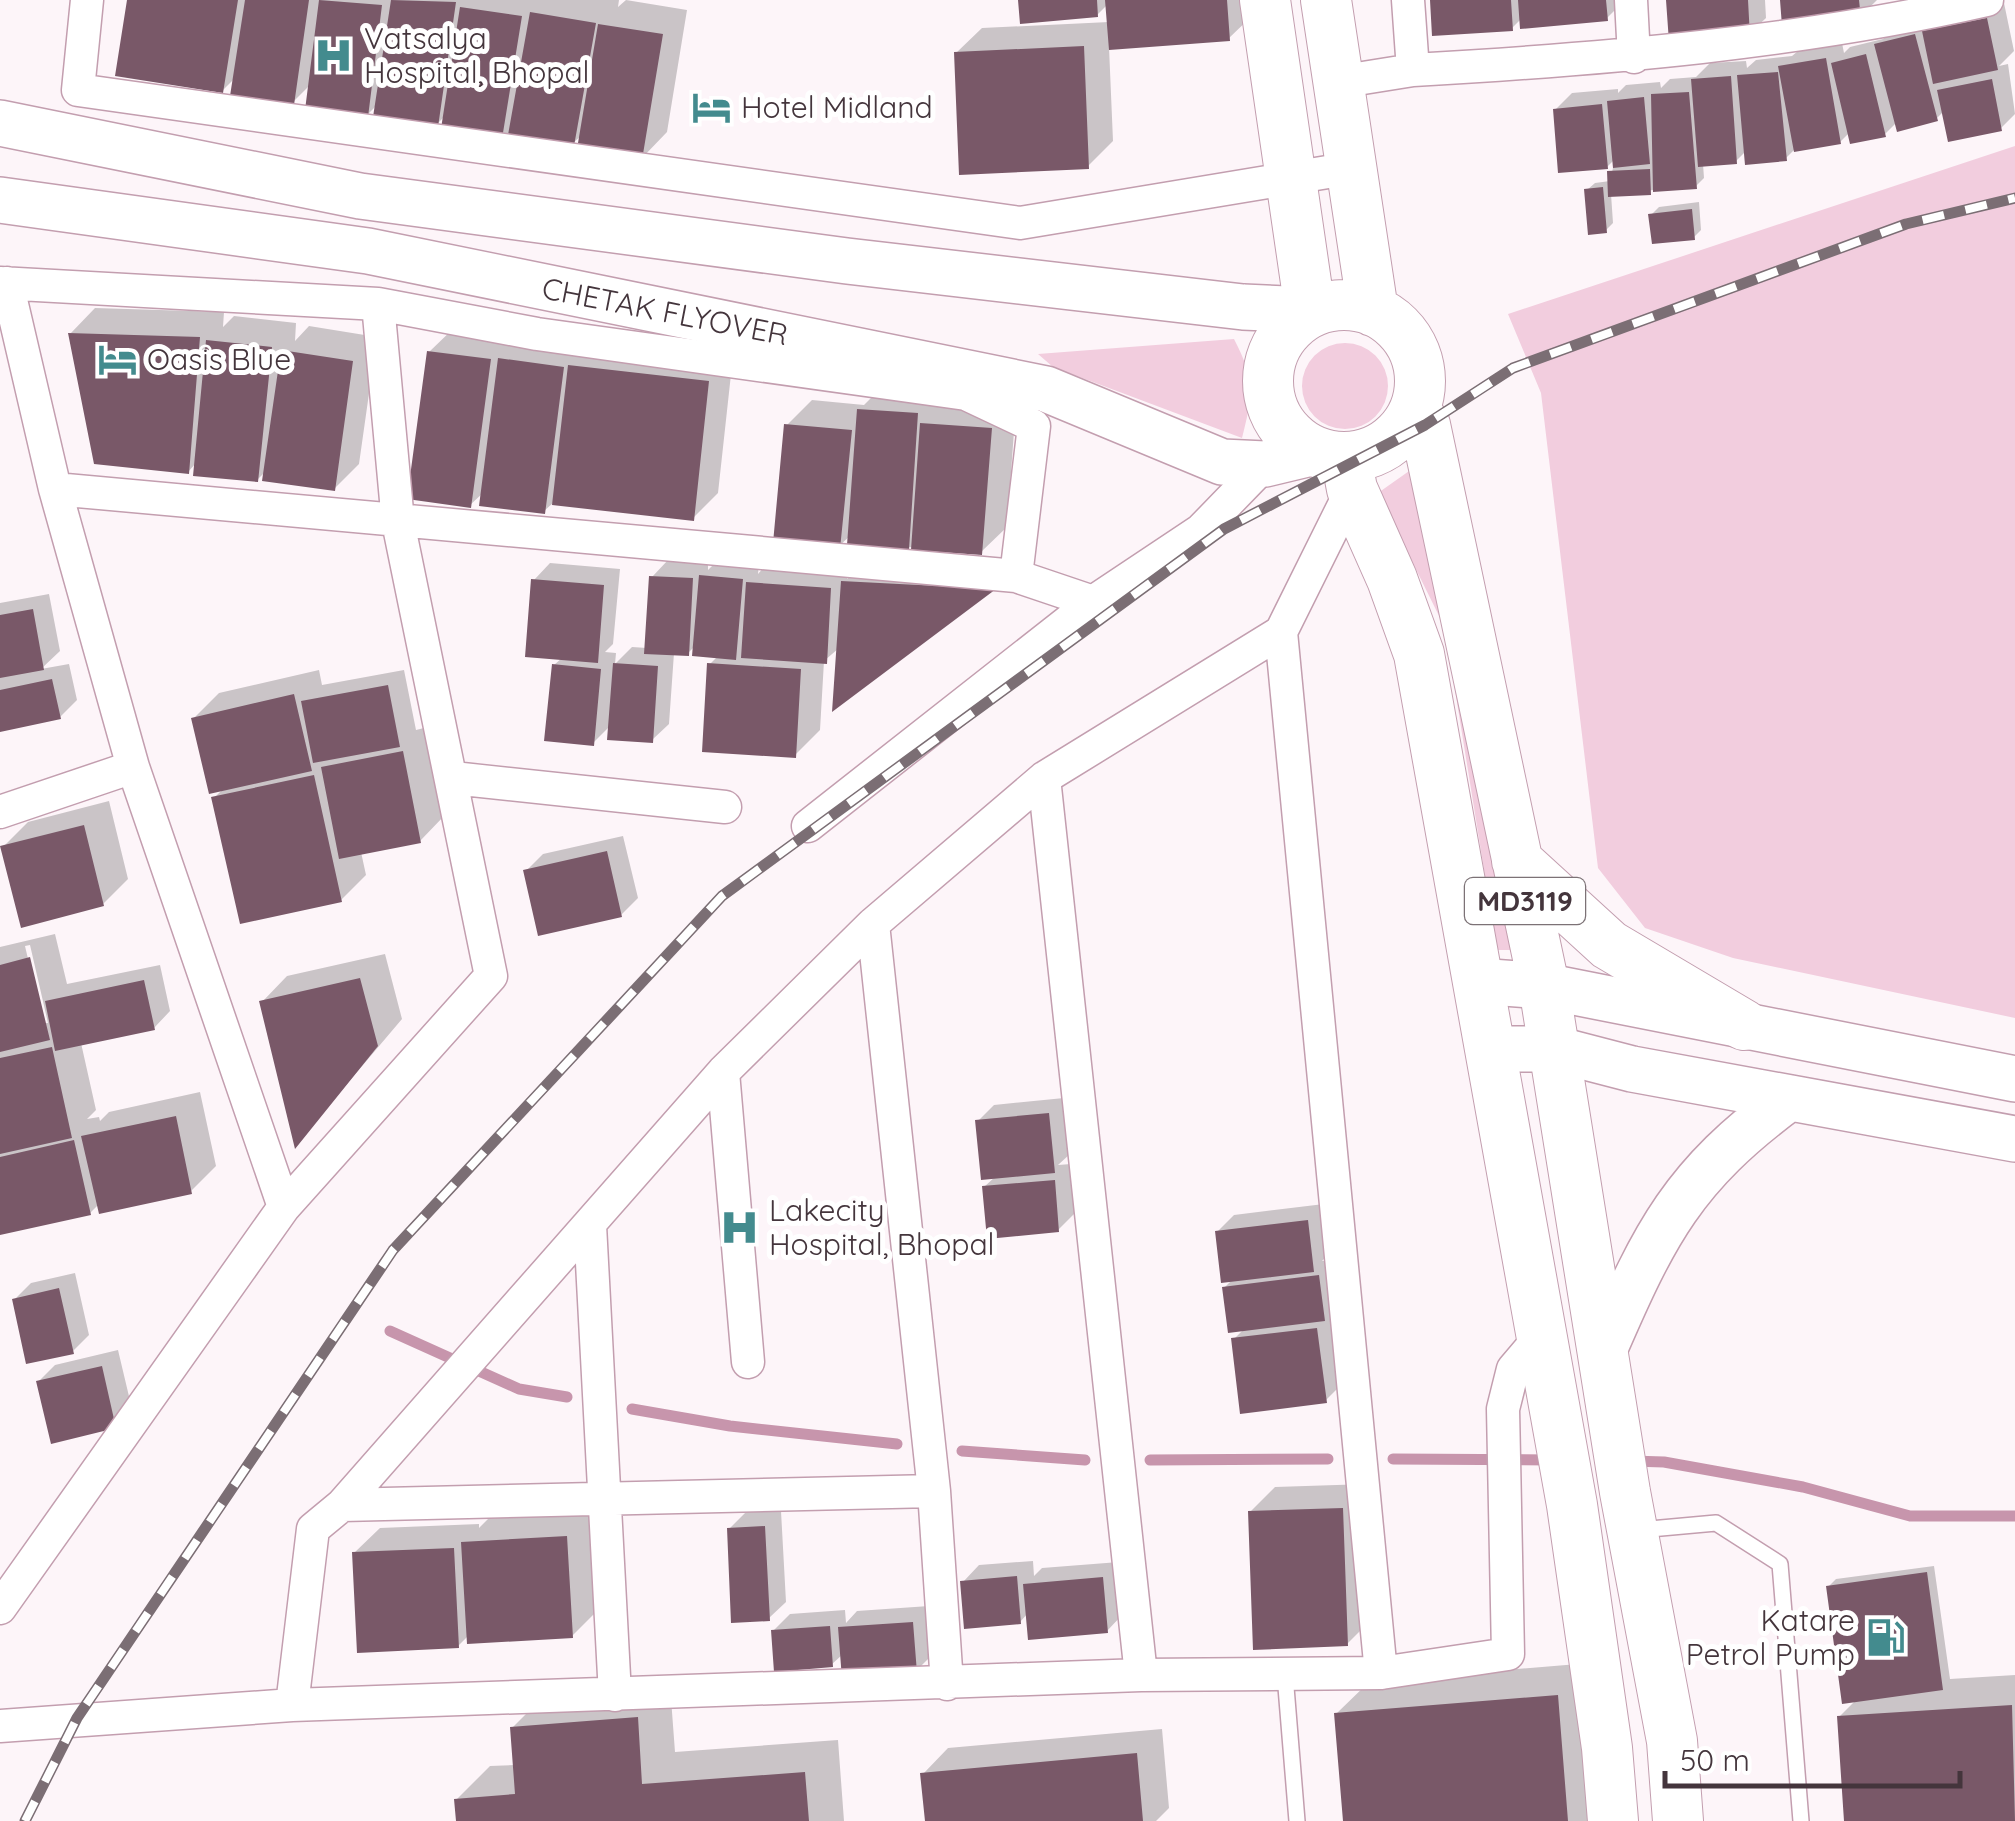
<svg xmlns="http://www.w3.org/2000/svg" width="2015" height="1821" font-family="Quicksand,sans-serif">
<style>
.green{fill:#f2cdde}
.shadow{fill:#0003;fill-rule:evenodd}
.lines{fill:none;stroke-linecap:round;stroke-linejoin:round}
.stream{stroke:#c795ac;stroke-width:11}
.building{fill:#795868}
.lane-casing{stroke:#c39eaf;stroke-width:18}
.street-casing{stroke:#c39eaf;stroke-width:35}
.secondary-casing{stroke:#c39eaf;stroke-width:48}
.primary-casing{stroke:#c39eaf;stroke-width:52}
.lane{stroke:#fff;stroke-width:15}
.street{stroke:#fff;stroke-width:32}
.secondary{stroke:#fff;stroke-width:45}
.primary{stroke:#fff;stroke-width:50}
.rail-casing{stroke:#7b6e74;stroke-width:11}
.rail{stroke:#fff;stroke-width:8;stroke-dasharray:22;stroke-linecap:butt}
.labels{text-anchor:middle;stroke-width:10;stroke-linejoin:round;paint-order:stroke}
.shield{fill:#fff;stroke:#7c7276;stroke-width:2.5}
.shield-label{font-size:28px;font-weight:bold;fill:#44353c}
.poi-label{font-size:30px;fill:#44353c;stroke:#fff;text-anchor:start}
.street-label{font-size:30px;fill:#44353c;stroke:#fff}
</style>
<rect width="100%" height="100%" fill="#fdf5f9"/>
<path class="green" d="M2015 146V1018L1733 958 1645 928 1598 868 1541 393 1508 314Z
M1234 339C1255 379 1253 395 1242 438L1053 367 1038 354Z
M1302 386a43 43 0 1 1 86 0a43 43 0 1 1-86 0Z
M1438 467 1447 488 1513 950H1497L1445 628 1401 539 1368 500 1412 469Z"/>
<path class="shadow" d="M130 0H619L618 7 626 0 687 10 667 132 642 158 582 135 573 143 509 133 500 142 445 116 437 124 378 104 367 115 311 84 293 102 235 78 222 91Z
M1021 0H1253L1254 14 1228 39 1109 47 1113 141 1088 166 956 53 982 28 1109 22 1108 4 1097 15Z
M1432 0H1625L1606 19 1522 18 1512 28Z
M1669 0H1765L1766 18 1749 34Z
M1783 0H1877L1860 17Z
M2004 3 2014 51 1999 66 2008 64 2015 114 2001 128 1944 111 1936 119 1897 122 1884 135 1850 132 1840 142 1794 150 1786 158 1746 151 1736 161 1703 164 1704 178 1696 186 1611 194 1613 223 1606 230 1587 190 1595 183 1610 181 1615 159 1607 167 1555 110 1572 93 1618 89V93L1626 85 1660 82 1661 88 1670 79 1696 77 1710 63 1746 61 1747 68 1756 60 1792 56 1798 51 1842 43 1844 53 1850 47 1883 39 1894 28Z
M1699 202 1701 230 1694 237 1651 215 1659 207Z
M95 308 224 312 223 327 234 316 296 323 295 341 309 326 377 337 359 464 334 489 266 471 257 480 196 463 188 472 70 334Z
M455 327 515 334 513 347 526 334 733 356 718 493 693 518 553 503 544 511 483 493 470 505 429 352Z
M884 385 1016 404 1007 527 981 552 850 543 851 535 839 546 787 425 812 400 864 405Z
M868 557 1016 564 839 648 824 661 820 730 795 755 710 664 718 656 695 646 688 653H674L669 724 652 740 611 725 593 743 554 665 562 658 534 580 550 563 620 569 613 644 605 652 616 653 615 664 632 647 647 648 652 577 668 560 708 562V570L718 560 759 564 758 574 765 566 847 572V579Z
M49 594 60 651 41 669 69 664 77 700 60 717 0 730V603Z
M319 670 322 685 404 670 416 730 428 727 445 815 420 841 361 852 366 875 341 900 214 798 224 788 194 718 219 693Z
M109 801 128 879 103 904 3 847 28 822Z
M623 836 638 898 621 915 526 871 543 854Z
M55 934 67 984 160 965 170 1011 154 1028 81 1043 96 1110 87 1119 99 1117 100 1121 109 1112 200 1092 216 1166 191 1191 99 1204 90 1213 0 1233V947ZM30 945 48 1023H43L25 946Z
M385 954 402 1019 296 1144 262 1002 287 976Z
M1064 1098 1070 1154 1058 1165 1071 1164 1075 1213 1058 1230 984 1187 996 1176 978 1121 994 1105Z
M1324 1204 1330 1253 1322 1261 1335 1260 1342 1384 1325 1401 1234 1339 1244 1329 1225 1287 1233 1279 1217 1232 1234 1215Z
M75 1273 89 1335 72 1352 14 1300 31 1283Z
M118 1350 132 1409 115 1426 39 1381 55 1365Z
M1367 1484 1372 1619 1347 1644 1250 1512 1275 1487Z
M781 1511 786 1602 769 1618 729 1529 746 1512Z
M591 1512 597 1611 572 1636 469 1635 458 1646 354 1553 380 1528 479 1524V1528L489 1518Z
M1033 1561 1034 1576 1042 1568 1119 1562 1123 1614 1107 1631 1028 1613 1020 1622 963 1582 979 1565Z
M1934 1566 1950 1679 2015 1675V1821H1846L1839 1717 1857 1699 1829 1586 1836 1579Z
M929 1606 933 1654 916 1671 843 1654 831 1665 773 1631 790 1614 845 1610 846 1623 857 1611Z
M1590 1663 1596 1821H1345L1336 1714 1370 1681Z
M670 1685 675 1752 838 1740 844 1821H458L456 1800 490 1766 515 1765 512 1728 546 1694Z
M1162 1729 1169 1808 1156 1821H927L923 1774 948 1748Z"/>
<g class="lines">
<path class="stream" d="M390 1331 519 1389 567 1397
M632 1409 730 1426 897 1444
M962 1451 1085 1460
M1393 1459 1552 1460
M1150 1460 1328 1459
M1631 1461 1664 1462 1803 1487 1910 1516H2015"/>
</g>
<path class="building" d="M127 0H238L223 93 115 76Z
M245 0H309L294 105 230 96Z
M319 0 382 5 368 117 305 110Z
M391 0 456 2 438 127 373 117Z
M1018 0H1097L1098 17 1020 24Z
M1105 0H1227L1230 41 1109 50Z
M1430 0H1511L1513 31 1432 36Z
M1518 0H1606L1608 21 1520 29Z
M1666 0H1748L1750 37 1669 42Z
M1780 0H1859L1861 19 1782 26Z
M460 7 522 16 501 145 440 135Z
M530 12 596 23 574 146 508 135Z
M1987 18 1998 70 1933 84 1922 31Z
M598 24 663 34 642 160 577 149Z
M1915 34 1938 121 1897 132 1874 44Z
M1084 46 1089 169 959 175 954 52Z
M1866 54 1886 137 1850 144 1831 63Z
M1826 58 1841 144 1794 152 1778 66Z
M1778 72 1787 161 1745 165 1737 75Z
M1731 76 1737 164 1698 167 1691 79Z
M1992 79 2002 131 1948 142 1937 90Z
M1689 92 1697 189 1653 192 1651 94Z
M1644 97 1650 164 1613 168 1607 101Z
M1602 104 1608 169 1558 173 1553 109Z
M1650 169 1651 195 1608 197 1607 171Z
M1603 187 1607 233 1588 235 1584 189Z
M1692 209 1695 240 1652 244 1648 214Z
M68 333 200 337 189 474 94 464Z
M206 340 272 347 258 482 193 476Z
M281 350 353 361 335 491 262 481Z
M427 351 491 359 471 508 407 499Z
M498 358 564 367 545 514 479 506Z
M568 365 709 381 694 521 552 505Z
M857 409 918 413 909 550 847 545Z
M920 423 992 428 982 555 911 550Z
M784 424 852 430 840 549 773 543Z
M699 575 743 579 736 660 692 656Z
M649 576 693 578 689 656 644 654Z
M531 579 604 585 598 663 525 657Z
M841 581 996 589 832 712Z
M746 582 831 588 827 664 741 658Z
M33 609 44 670 0 678V615Z
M613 663 658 666 653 743 607 740Z
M707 663 801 669 796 758 702 752Z
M552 664 601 669 594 746 544 741Z
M52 679 61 719 0 732V690Z
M388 685 400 747 313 763 301 701Z
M294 694 312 771 209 794 191 718Z
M403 751 421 843 339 859 321 767Z
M314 775 342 902 240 924 211 797Z
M84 825 104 906 21 928 0 846Z
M607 851 622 917 538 936 523 870Z
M30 957 50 1040 0 1052V965Z
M360 978 378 1046 295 1149 259 1001Z
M144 980 155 1030 55 1051 45 1001Z
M52 1047 72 1138 0 1154V1058Z
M1049 1113 1055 1173 981 1180 975 1120Z
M176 1116 192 1194 99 1214 81 1136Z
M74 1140 91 1215 0 1235V1157Z
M1055 1180 1059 1232 987 1239 982 1186Z
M1308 1220 1314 1272 1221 1283 1215 1231Z
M1319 1275 1325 1321 1228 1333 1222 1287Z
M59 1288 74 1354 26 1364 12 1299Z
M1317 1328 1327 1403 1240 1414 1231 1338Z
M102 1366 116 1428 51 1444 36 1381Z
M1343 1508 1348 1646 1253 1650 1248 1511Z
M765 1526 770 1621 731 1623 727 1528Z
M567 1536 573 1638 467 1644 461 1542Z
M454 1548 459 1648 357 1653 352 1552Z
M1927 1572 1943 1690 1842 1704 1826 1586Z
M1017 1576 1021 1624 964 1629 960 1581Z
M1103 1577 1108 1633 1028 1640 1023 1584Z
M913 1622 917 1673 842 1679 838 1627Z
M830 1626 833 1667 774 1672 771 1630Z
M1558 1695 1568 1821H1343L1334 1713Z
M2012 1705 2015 1821H1844L1837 1716Z
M638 1717 642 1784 805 1772 809 1821H456L454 1799 515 1794 510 1727Z
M1137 1753 1143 1821H925L920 1773Z"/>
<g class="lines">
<defs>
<path id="lane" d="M1639 1530 1716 1523 1780 1564 1801 1821
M1285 1675 1297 1821"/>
<path id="street" d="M87 0 78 90 1020 223 1352 168
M1408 0 1413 70C1605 59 1798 43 1987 0
M1631 0 1634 57
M1338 82 1413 70
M0 283 378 304 537 334 966 394 1034 426 1016 576
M7 283 55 489 133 767 284 1207
M55 489 1016 576 1093 602
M1352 489 1281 632 1044 778 873 924 723 1072 342 1505 313 1529 292 1705 1141 1675 1381 1673 1508 1654 1503 1409 1513 1369 1541 1336
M1281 632 1381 1673
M453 778 725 807
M1044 778 1141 1675
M0 812 133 767
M808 826 1093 602 1201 530 1265 464
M873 924 934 1491 947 1684
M723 1072 748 1362
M590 1225 615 1695
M342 1505 934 1491
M0 1608 284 1207 491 976 398 522 378 304
M0 1726 292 1705"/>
<path id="secondary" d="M0 123 360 196 847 261 1243 307 1310 310
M0 200 368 251 1046 389 1222 462 1265 464 1315 452
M1477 981 1544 986 2015 1079
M1489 1049H1555L1632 1069 2015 1139
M1604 1350C1655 1232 1683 1176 1789 1098"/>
<path id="primary" d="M1265 0 1310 310
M1326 0 1373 311
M1268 381a76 76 0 1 1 152 0a76 76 0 1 1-152 0Z
M1415 410 1425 425 1544 986 1625 1492 1672 1741 1678 1821
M1346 457 1352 489 1392 579 1419 654 1572 1505 1607 1748 1613 1821
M1517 861 1609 945 1744 1025"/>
</defs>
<use href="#lane" class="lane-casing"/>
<use href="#street" class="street-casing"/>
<use href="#secondary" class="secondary-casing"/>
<use href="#primary" class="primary-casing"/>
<use href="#lane" class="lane"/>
<use href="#street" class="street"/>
<use href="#secondary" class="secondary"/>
<use href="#primary" class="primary"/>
<defs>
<path id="rail" d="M25 1821 77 1718 393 1250 722 896 1224 529 1425 425 1513 368 1906 224 2015 198"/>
</defs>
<use href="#rail" class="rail-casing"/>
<use href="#rail" class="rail"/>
</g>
<defs>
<symbol id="hospital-bare" viewBox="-9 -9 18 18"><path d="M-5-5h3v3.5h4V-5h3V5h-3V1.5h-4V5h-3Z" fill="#438b8e" stroke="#fff" stroke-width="2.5" paint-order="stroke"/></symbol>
<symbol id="hotel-bare" viewBox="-9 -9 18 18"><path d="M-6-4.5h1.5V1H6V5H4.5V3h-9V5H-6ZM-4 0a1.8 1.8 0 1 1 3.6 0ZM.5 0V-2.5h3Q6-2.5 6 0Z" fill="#438b8e" stroke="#fff" stroke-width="2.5" paint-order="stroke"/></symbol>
<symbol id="fuel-bare" viewBox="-9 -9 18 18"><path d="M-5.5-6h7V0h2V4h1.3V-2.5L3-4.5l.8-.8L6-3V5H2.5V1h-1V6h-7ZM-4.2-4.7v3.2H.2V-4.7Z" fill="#438b8e" stroke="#fff" stroke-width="2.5" paint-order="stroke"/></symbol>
</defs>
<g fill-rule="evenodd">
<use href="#hospital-bare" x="306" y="28" width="55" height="55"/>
<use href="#hotel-bare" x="684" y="80" width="55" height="55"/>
<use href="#hotel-bare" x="90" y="332" width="55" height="55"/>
<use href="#hospital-bare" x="712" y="1200" width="55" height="55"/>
<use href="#fuel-bare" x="1858" y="1610" width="55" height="55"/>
</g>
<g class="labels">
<rect class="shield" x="1465" y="878" width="120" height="46" rx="8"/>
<g class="shield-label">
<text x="1525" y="911">MD3119</text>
</g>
<g class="poi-label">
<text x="364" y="49">Vatsalya<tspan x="364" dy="34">Hospital, Bhopal</tspan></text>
<text x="741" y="118">Hotel Midland</text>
<text x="147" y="370">Oasis Blue</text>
<text x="769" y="1221">Lakecity<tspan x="769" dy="34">Hospital, Bhopal</tspan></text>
<text x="1855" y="1631" text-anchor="end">Katare<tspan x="1855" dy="34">Petrol Pump</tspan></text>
</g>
<g class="street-label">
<text transform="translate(665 312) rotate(11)" y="10">CHETAK FLYOVER</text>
</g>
</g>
<path d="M1665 1771v15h295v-15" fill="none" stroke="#44353c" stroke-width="5"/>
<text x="1680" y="1771" font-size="30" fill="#44353c" stroke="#ffffff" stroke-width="8" paint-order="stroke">50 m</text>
</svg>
